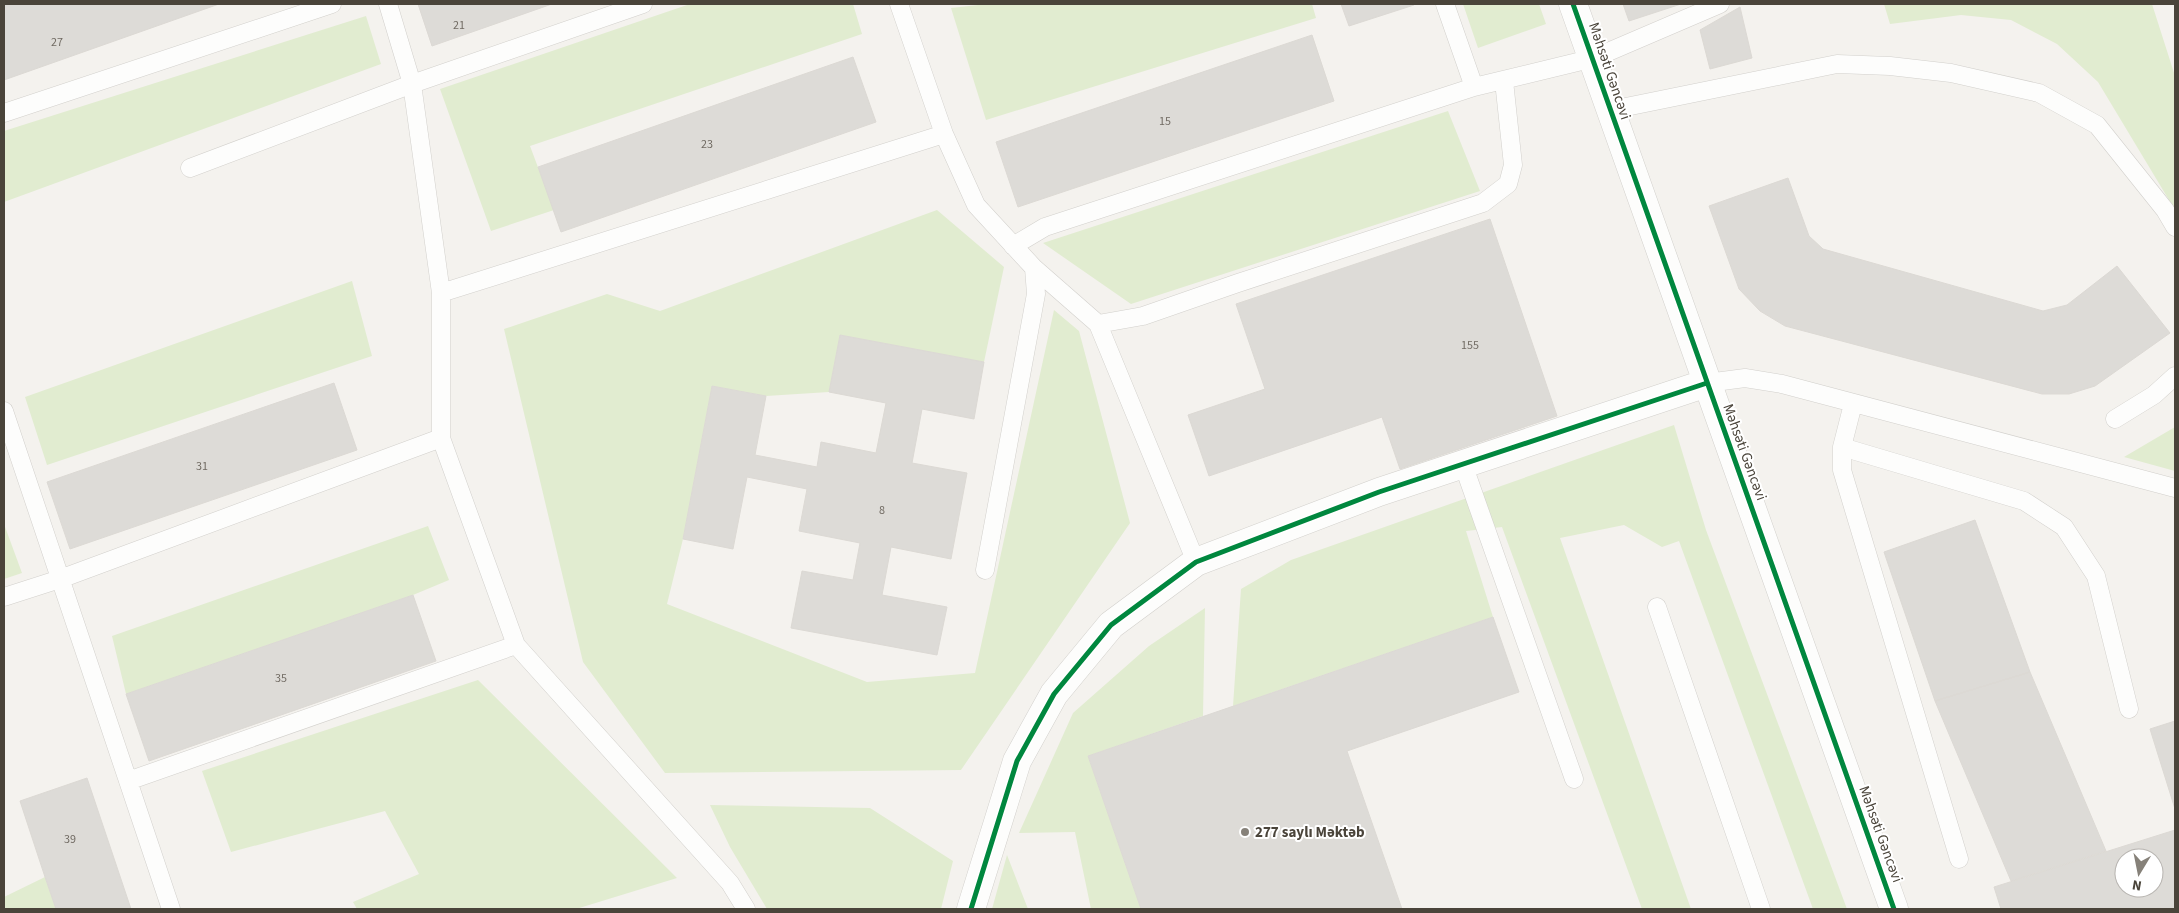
<svg xmlns="http://www.w3.org/2000/svg" width="2179" height="913" font-family="'Source Sans 3',sans-serif">
<style>
.green{fill:#e1ecd0}
.building{fill:#dddbd7;stroke:#dcd9d4;fill-rule:evenodd}
.lines{fill:none;stroke-linecap:round;stroke-linejoin:round}
.service-casing{stroke:#d2d0cc;stroke-width:19}
.minor-casing{stroke:#d2d0cc;stroke-width:29}
.service{stroke:#fdfdfc;stroke-width:18}
.minor{stroke:#fdfdfc;stroke-width:28}
.cycleway-casing{stroke:#fff;stroke-width:8}
.cycleway{stroke:#00873e;stroke-width:5}
.poi-dot{fill:#868179;stroke:#fff;stroke-width:2}
.labels{text-anchor:middle;stroke-width:4;stroke-linejoin:round;paint-order:stroke}
.number-label{font-size:12px;fill:#706a62}
.street-label{font-size:15px;fill:#4a443a;stroke:#fff}
.poi-label{font-size:15px;font-weight:bold;fill:#4a443a;stroke:#fff;text-anchor:start}
</style>
<rect width="100%" height="100%" fill="#f4f2ee"/>
<path class="green" d="M690 4H853L862 34 530 146 554 210 491 231 440 89Z
M987 4H1312L1316 18 986 120 951 8Z
M1463 4H1539L1546 24 1478 48Z
M1884 4H2152L2175 76V210L2098 82 2057 44 2011 20 1961 15 1890 24Z
M366 16 381 64 4 202V131Z
M1448 111 1480 191 1131 304 1043 243Z
M937 210 1004 267 984 362 840 335 829 392 766 396 712 386 683 539 667 604 867 682 975 673 1054 310 1079 331 1130 523 961 770 665 773 583 662 504 329 607 294 660 311Z
M352 281 372 356 47 465 25 397Z
M1674 425 1706 530 1847 909H1813L1679 541 1662 547 1624 525 1560 538 1691 909H1642L1502 527 1466 531 1493 617 1233 706 1241 589 1291 560Z
M2175 427V471L2124 457Z
M4 524 22 573 4 579Z
M428 526 449 580 413 595 126 694 112 636Z
M1205 608 1203 716 1088 756 1141 909H1091L1075 832 1019 833 1073 713 1149 646Z
M478 680 677 878 576 909H357L353 902 419 874 385 811 231 852 202 771Z
M710 805 870 808 953 861 941 909H767L730 847Z
M1007 855 1028 909H992Z
M45 877 56 909H4V897Z"/>
<path class="building" d="M4 4H219L4 80Z
M418 4H552L432 46Z
M1341 4H1414V5L1349 26Z
M1623 4H1681L1629 21Z
M1740 7 1752 58 1710 69 1700 30Z
M1312 35 1334 101 1018 207 996 142Z
M853 57 876 122 561 232 538 167Z
M1788 178 1809 236 1823 249 2043 311 2067 305 2117 266 2170 333 2095 386 2069 394H2042L1785 326 1760 311 1739 289 1709 206Z
M1490 219 1557 416 1400 469 1382 417 1209 476 1188 415 1265 389 1236 304Z
M840 335 984 362 974 419 922 409 912 463 967 473 951 559 891 547 882 595 947 607 937 655 791 628 802 571 853 580 860 543 799 531 807 489 747 477 733 549 683 539 712 386 766 396 755 455 817 467 821 442 876 453 886 403 829 392Z
M334 383 357 450 70 549 47 482Z
M1975 520 2030 672 1935 701 1884 552Z
M413 595 436 661 149 761 126 694Z
M1493 617 1519 692 1347 751 1402 909H1141L1088 756Z
M2030 672 2106 851 2011 881 1935 701Z
M2175 721V809L2150 729Z
M87 778 131 909H56L45 877 20 801Z
M2175 830V909H2001L1994 887ZM2124 858H2154V888H2124Z"/>
<g class="lines">
<defs>
<path id="service" d="M388 4 412 84 441 293V438L516 645 730 883 746 909
M899 4 944 134 976 205 1034 268 1098 324 1196 562
M1445 4 1474 87 1594 58 1720 4
M1611 110 1837 64 1890 66 1951 73 2039 93 2097 125 2165 210 2175 227
M4 113 332 4
M190 168 412 84 643 4
M1013 246 1045 227 1474 87
M441 293 944 134
M1098 324 1143 316 1238 283 1483 203 1508 184 1513 165 1504 81
M1707 383 1745 378 1782 384 2175 488
M1853 404 1842 447V470L1959 859
M4 411 171 909
M2115 419 2154 395 2175 376
M1842 447 2024 501 2064 527 2096 576 2129 709
M1463 464 1574 779
M985 570 1036 294 1034 268
M4 597 60 579 441 438
M1657 607 1761 909
M128 781 516 645"/>
<path id="minor" d="M1573 4 1894 909
M971 909 1017 761 1054 694 1111 625 1196 562 1379 492 1707 383"/>
</defs>
<use href="#service" class="service-casing"/>
<use href="#minor" class="minor-casing"/>
<use href="#service" class="service"/>
<use href="#minor" class="minor"/>
<defs>
<path id="cycleway" d="M1573 4 1894 909
M971 909 1017 761 1054 694 1111 625 1196 562 1379 492 1707 383"/>
</defs>
<use href="#cycleway" class="cycleway-casing"/>
<use href="#cycleway" class="cycleway"/>
</g>
<circle class="poi-dot" cx="1245" cy="832" r="5"/>
<g class="labels">
<g class="number-label">
<text x="459" y="29">21</text>
<text x="57" y="46">27</text>
<text x="1165" y="125">15</text>
<text x="707" y="148">23</text>
<text x="1470" y="349">155</text>
<text x="202" y="470">31</text>
<text x="882" y="514">8</text>
<text x="281" y="682">35</text>
<text x="70" y="843">39</text>
</g>
<g class="street-label">
<text transform="translate(1610 71) rotate(71)" y="5">Məhsəti Gəncəvi</text>
<text transform="translate(1745 452) rotate(70)" y="5">Məhsəti Gəncəvi</text>
<text transform="translate(1881 834) rotate(70)" y="5">Məhsəti Gəncəvi</text>
</g>
<g class="poi-label">
<text x="1255" y="837">277 saylı Məktəb</text>
</g>
</g>
<rect width="2179" height="913" fill="none" stroke="#4a443a" stroke-width="10"/>
<g transform="translate(2139 873) rotate(190)"><circle r="24" fill="#ffffff" stroke="#b7b4b0"/>
<path d="M0-4L9 19L0 12L-9 19Z" fill="#868179"/>
<text y="-8" font-size="14" font-weight="bold" text-anchor="middle" fill="#4a443a">N</text>
</g>
</svg>
